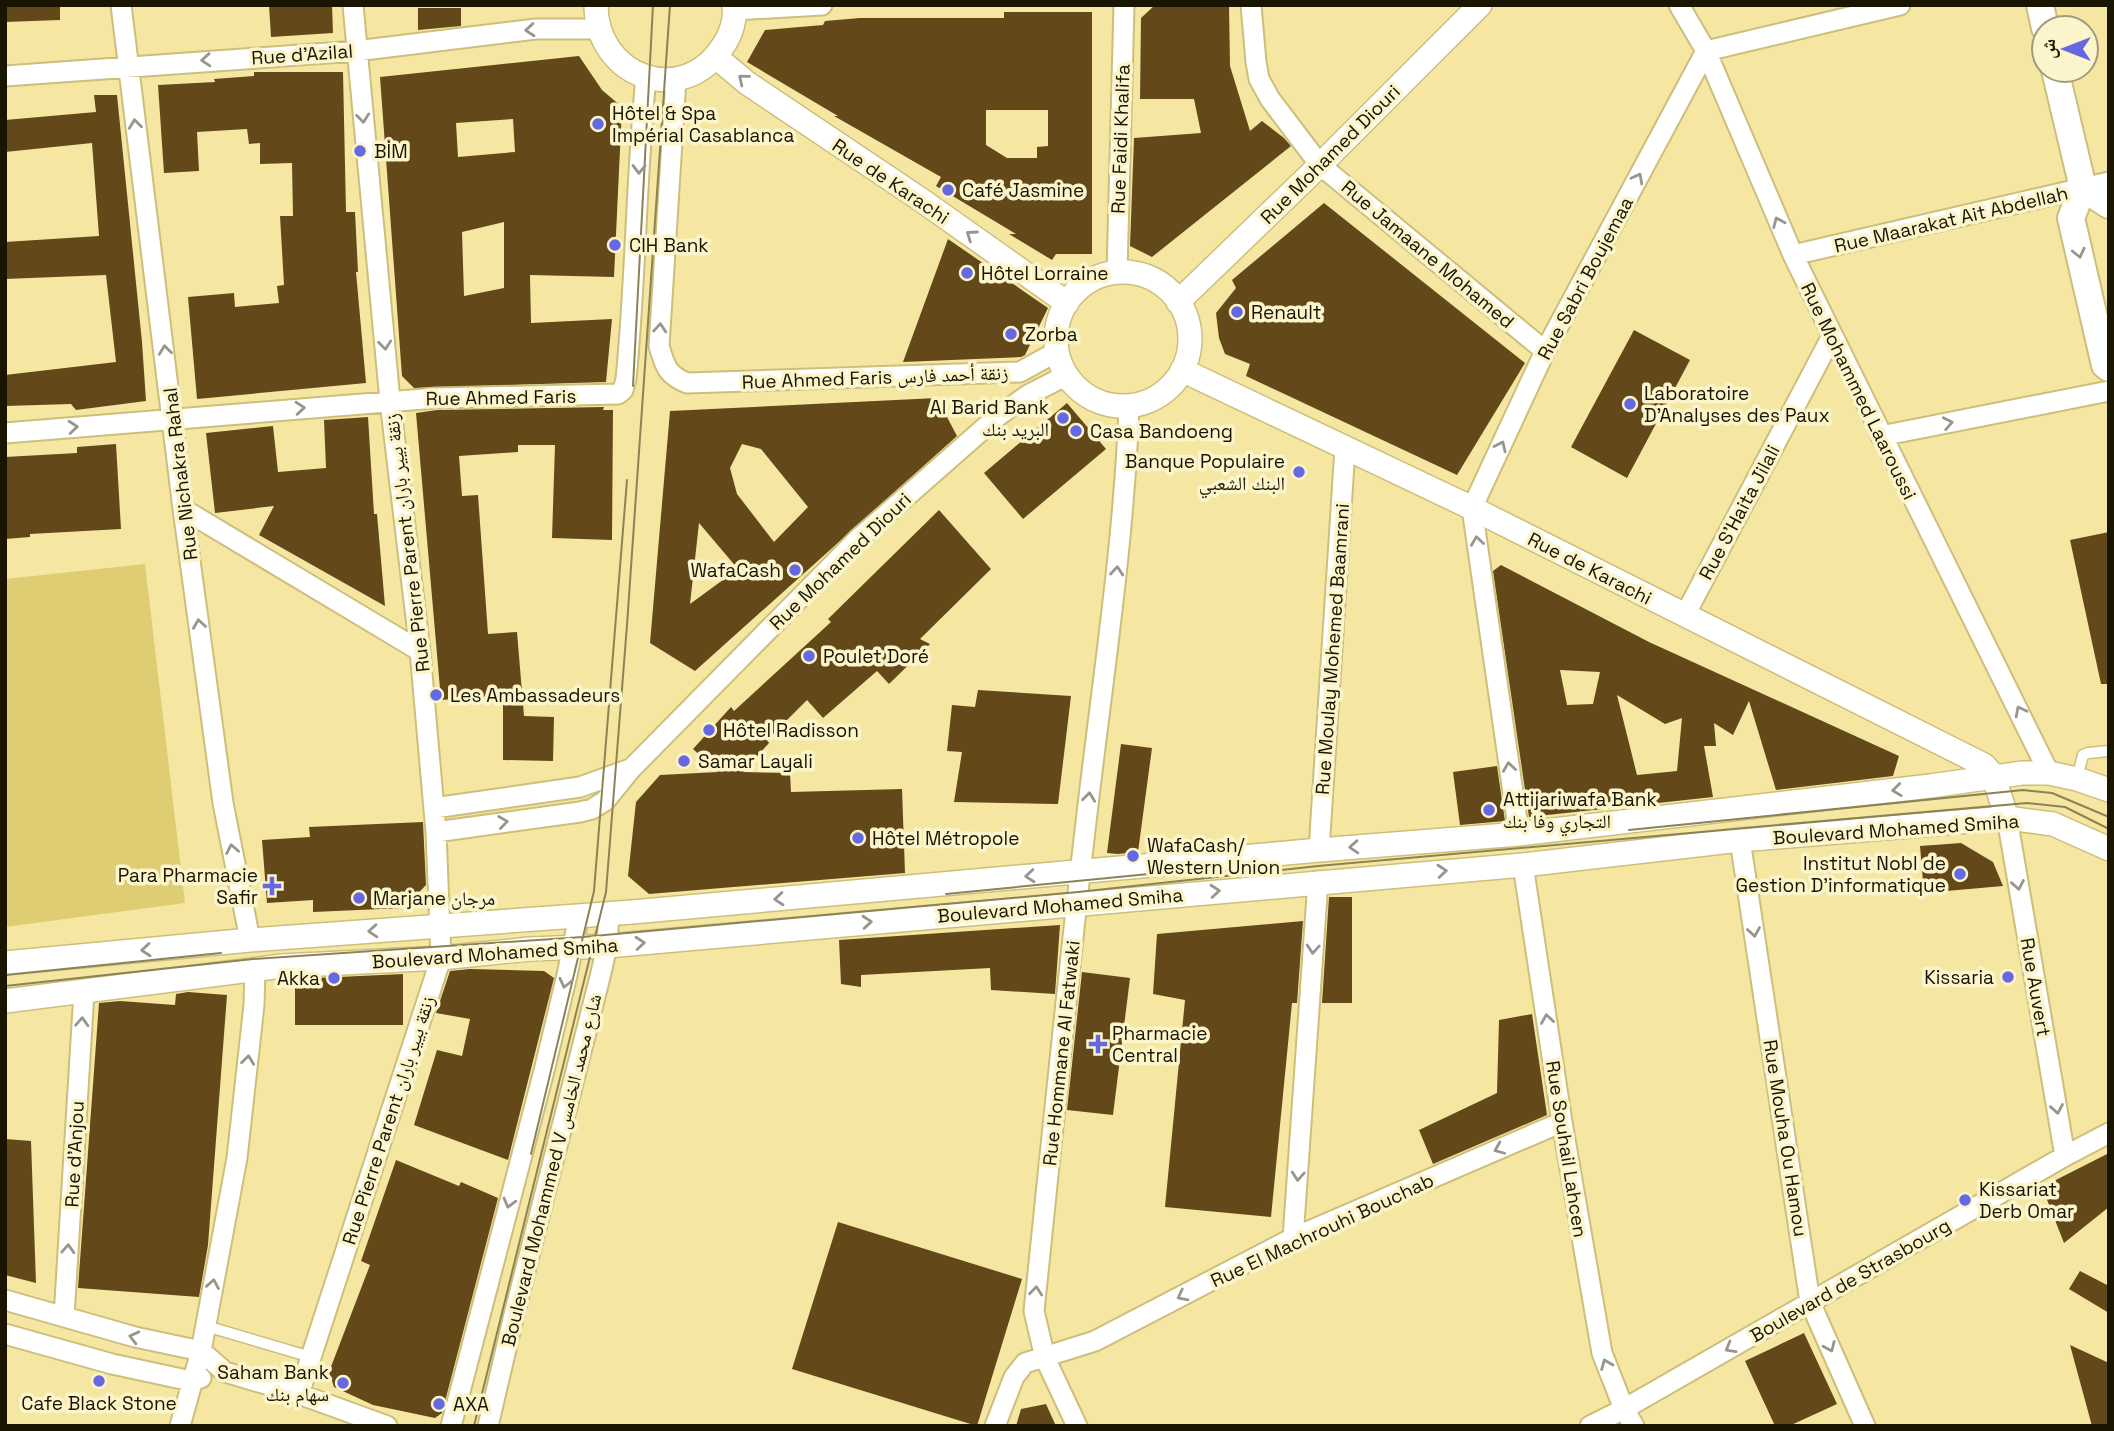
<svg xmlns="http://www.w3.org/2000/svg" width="2114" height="1431" font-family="'Space Grotesk','Noto Naskh Arabic',sans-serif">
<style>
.green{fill:#dfcd74}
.building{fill:#63481a;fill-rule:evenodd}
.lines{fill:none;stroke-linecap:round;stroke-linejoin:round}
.service-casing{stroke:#cdbf7b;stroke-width:13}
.minor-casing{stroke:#cdbf7b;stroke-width:23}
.tertiary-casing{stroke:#cdbf7b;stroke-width:26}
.secondary-casing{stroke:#cdbf7b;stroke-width:30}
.service{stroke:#fff;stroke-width:10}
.minor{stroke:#fff;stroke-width:19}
.tertiary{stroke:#fff;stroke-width:23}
.secondary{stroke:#fff;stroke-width:26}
.tram{stroke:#8c8354;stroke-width:2}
.oneway{stroke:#98968c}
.poi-dot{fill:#6568e1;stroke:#fcf4cb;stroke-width:2.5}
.labels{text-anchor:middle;stroke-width:7;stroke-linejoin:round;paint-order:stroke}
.street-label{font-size:19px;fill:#1a1500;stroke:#fcf4cb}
.poi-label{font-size:19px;fill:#1a1500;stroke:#fcf4cb;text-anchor:start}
</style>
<rect width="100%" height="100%" fill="#f5e7a1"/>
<path class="green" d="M145 564 185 903 5 927V579Z"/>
<path class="building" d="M5 5H60V20L5 22Z
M269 5H332L333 33 271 37Z
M1155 5H1229L1230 66 1250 131 1262 121 1284 138 1291 146 1152 257 1130 246 1134 138 1201 133 1194 99H1140L1141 18Z
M418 8H461V26L418 30Z
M1004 12H1092V254H1056L1052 260 1009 234H1016L936 186 941 177 834 116H838L747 62 765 30 823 25 825 21 860 18H1004ZM986 110H1048V146L1037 147V158H1007L986 145Z
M579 56 602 90 622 107 614 277 530 275 531 323 612 319 606 382 414 388 402 376 380 77ZM513 119 515 152 458 157 456 123ZM504 222V288L464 296 462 232Z
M254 72H343L346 212H355L358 272H356L366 383 197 399 188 297 234 293 235 307 279 303 277 286 284 285 280 216H293L292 163 260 164V143L249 144 247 129 197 132 199 171 164 173 158 85 215 82 214 79 254 76Z
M94 95H117L142 342 146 401 76 410 71 404 5 406V375L116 362 106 275 5 279V242L99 236 92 143 5 152V120L96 112Z
M1324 203 1525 363 1457 475 1246 376 1250 364 1225 354 1219 338 1216 313 1236 288 1232 280Z
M948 239 1048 308 1025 355 1021 357 903 362Z
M1634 330 1690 360 1627 478 1571 447Z
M937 398 957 436 695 671 650 643 670 411ZM742 444 761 449 808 507 774 542 737 494 730 468ZM699 523 738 569 690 604Z
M1067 403 1106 449 1023 519 984 473Z
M604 407 603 410H613L612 540 552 538 555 445H518V452L459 456 462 496 478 495 488 634 517 632 524 716 554 717 553 761 503 760V695L441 700 416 413 437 410Z
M368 417 374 514H377L385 606 259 535 274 506 215 513 206 433 273 426 278 472 326 468 324 420Z
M116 444 121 529 30 534V537L5 539V457L77 453V447Z
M939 510 991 569 920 639 930 644 889 684 877 671 823 718 807 700 767 740 769 743 743 772 790 773 791 792 902 789 905 873 649 894 628 876 636 802 660 775 718 772 693 749 731 707 734 711 831 622 828 619Z
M2109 532V684H2101L2070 540Z
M1501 565 1649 642 1899 756 1893 776 1776 790 1749 701 1733 735 1714 723 1716 746H1704L1713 797 1529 817 1493 571ZM1560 670 1600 672 1593 704 1567 705ZM1617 695 1665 724 1682 718 1677 771 1637 775Z
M978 690 1071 696 1058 804 954 802 962 752 947 751 952 705 975 707Z
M1121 744 1152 748 1138 852 1118 854 1107 853Z
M1497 766 1505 821 1460 825 1453 772Z
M423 822 426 885 404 908 313 912V900L267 903 262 840 310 837 309 827Z
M1961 843 1993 862 2003 886 1924 893 1920 846Z
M1329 897H1352V1003H1322Z
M1303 921 1297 1003H1292L1271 1217 1165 1207 1185 1000 1153 994 1157 934Z
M1060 925 1055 994 991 990 990 968 861 975V987L841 984 839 940Z
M470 969 544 971 554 978 508 1160 414 1125 437 1050 462 1056 470 1019 436 1013 450 971Z
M1082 972 1130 978 1113 1115 1067 1110Z
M403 974V1025H295V979Z
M188 992 227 995 208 1245 199 1297 78 1288 99 1003 120 1001 175 1005 176 994Z
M1532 1014 1547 1115 1433 1164 1419 1130 1497 1093 1499 1020Z
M5 1139 31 1141 36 1283 5 1275Z
M2109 1153V1207L2064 1243 2042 1187Z
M396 1160 459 1186 461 1182 498 1198 442 1413 435 1418 373 1405 334 1387 329 1372 370 1265 361 1261Z
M838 1222 1022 1279 977 1426 792 1369Z
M2080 1271 2109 1286V1313L2069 1289Z
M1804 1333 1837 1404 1789 1426H1775L1745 1361Z
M2070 1345 2109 1363V1426H2092Z
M1046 1404 1056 1426H1016L1021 1409Z"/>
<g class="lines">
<defs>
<path id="service" d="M2077 778 2083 755 2088 753 2109 751
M206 1326 311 1357"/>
<path id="minor" d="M121 5 183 509 223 803 250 940
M1251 5 1256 62 1259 79 1270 99 1320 165 1545 351
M1679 5 1706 51 1793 255 2049 773
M735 10 822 5
M5 76 356 51 536 29H598
M676 79 659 346C665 366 667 375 687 383L1020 372 1058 351
M1793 255 2109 182
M1117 273 1124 5
M5 433 436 398 618 394 623 390 626 379C636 278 636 177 646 77
M1881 436 2109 391
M183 509 420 651
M1685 615 1832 336
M434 808 580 787 630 769
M2007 818 2065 1156
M436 832 580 812 592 809 605 801 631 769 857 540 998 416 1028 395 1067 375
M1519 834 1472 508 1545 351 1706 51 1900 5
M1740 840 1810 1302 1865 1426
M1319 850 1345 448
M1523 865 1562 1122 1602 1353 1624 1409 1634 1426
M1293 1238 1318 881
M5 1300 135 1337 201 1351 225 1372 299 1394 387 1426
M64 1317 84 992
M5 1334 112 1364 191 1381 201 1378
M299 1394 441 958 436 832 420 651 390 401 353 5
M180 1426 201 1351 237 1158 254 1005 255 969
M451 1426 545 1067 567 975 579 916
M488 1426 514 1315 600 977 607 946 609 913
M995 1426 1014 1377 1025 1363 1095 1341 1293 1238 1562 1122
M1077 1426 1045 1358 1034 1311C1051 1148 1067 984 1086 822 1102 683 1124 545 1129 406
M1590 1426 1624 1409 2065 1156 2109 1133"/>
<path id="tertiary" d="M596 5C596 77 683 109 723 46 731 35 736 19 734 5
M716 57 747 83 917 197 1067 303
M1056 339a67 67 0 1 1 134 0a67 67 0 1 1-134 0Z
M1178 302 1320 165 1480 5
M1182 370 1472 508 1984 765 1993 775 2007 818
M5 963 250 940 632 912 1319 850 1519 834 1930 786 2022 773H2049L2077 779 2109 790
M5 1001 282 966 441 958 530 949 607 946 1523 865 1740 840 2007 818 2053 824 2109 849"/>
<path id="secondary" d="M2040 5 2045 28
M2055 70 2083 188 2071 218 2105 365 2109 368
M2083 188 2109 205"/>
</defs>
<use href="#service" class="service-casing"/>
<use href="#minor" class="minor-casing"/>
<use href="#tertiary" class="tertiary-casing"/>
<use href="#secondary" class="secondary-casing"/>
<use href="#service" class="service"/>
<use href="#minor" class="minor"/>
<use href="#tertiary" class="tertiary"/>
<use href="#secondary" class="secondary"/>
<path class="tram" d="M633 386 653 5
M1629 830 2023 790 2052 793 2109 817
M946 894 1159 873
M5 975 221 953
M5 986 253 959 583 937 1078 892 1318 866 2027 803 2065 807 2109 829
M531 1154 594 891 627 480
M474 1426 606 892 627 625 670 5"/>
</g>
<defs><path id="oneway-chevron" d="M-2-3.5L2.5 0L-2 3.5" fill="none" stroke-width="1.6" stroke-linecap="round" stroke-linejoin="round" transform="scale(1.75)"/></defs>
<g class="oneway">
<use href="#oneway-chevron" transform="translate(530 30) rotate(175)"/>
<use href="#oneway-chevron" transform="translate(206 60) rotate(176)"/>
<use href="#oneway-chevron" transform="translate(743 79) rotate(-141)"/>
<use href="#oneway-chevron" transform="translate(363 118) rotate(84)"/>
<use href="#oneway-chevron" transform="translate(135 124) rotate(-97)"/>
<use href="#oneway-chevron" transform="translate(639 169) rotate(91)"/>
<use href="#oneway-chevron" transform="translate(1638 178) rotate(-62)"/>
<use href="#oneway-chevron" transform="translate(1778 222) rotate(-113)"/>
<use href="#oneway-chevron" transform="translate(971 235) rotate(-145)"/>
<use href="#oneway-chevron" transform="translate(2079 253) rotate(77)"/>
<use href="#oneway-chevron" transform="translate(660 328) rotate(-86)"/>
<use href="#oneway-chevron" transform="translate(385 345) rotate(84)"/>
<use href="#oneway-chevron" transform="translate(165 350) rotate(-97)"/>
<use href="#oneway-chevron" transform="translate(300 408) rotate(-5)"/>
<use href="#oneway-chevron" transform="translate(1948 423) rotate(-11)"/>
<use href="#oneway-chevron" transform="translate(73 427) rotate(-5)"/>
<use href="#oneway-chevron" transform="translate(1501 446) rotate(-65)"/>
<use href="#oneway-chevron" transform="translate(1477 541) rotate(-98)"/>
<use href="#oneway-chevron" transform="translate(1117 571) rotate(-85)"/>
<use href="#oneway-chevron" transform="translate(199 624) rotate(-98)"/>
<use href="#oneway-chevron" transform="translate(2020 711) rotate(-117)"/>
<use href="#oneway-chevron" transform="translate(1509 767) rotate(-98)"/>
<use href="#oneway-chevron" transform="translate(1897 790) rotate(173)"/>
<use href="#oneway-chevron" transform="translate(1089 797) rotate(-83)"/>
<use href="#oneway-chevron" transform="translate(503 822) rotate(-8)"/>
<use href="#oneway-chevron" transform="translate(1354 847) rotate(176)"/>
<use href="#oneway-chevron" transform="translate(232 849) rotate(-101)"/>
<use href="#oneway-chevron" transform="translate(1442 871) rotate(-5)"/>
<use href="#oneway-chevron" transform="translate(1030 876) rotate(175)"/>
<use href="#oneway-chevron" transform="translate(2018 885) rotate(80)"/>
<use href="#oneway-chevron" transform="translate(1215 891) rotate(-5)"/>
<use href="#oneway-chevron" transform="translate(779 899) rotate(175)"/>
<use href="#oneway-chevron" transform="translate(867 922) rotate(-5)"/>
<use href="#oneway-chevron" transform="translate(373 931) rotate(176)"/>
<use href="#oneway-chevron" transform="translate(1754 932) rotate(81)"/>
<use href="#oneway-chevron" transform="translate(640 943) rotate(-5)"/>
<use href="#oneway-chevron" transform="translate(1313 949) rotate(94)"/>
<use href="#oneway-chevron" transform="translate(146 950) rotate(175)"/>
<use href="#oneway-chevron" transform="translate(565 983) rotate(103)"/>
<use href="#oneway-chevron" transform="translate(1547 1019) rotate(-99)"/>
<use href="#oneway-chevron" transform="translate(82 1022) rotate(-87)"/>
<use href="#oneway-chevron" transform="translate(248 1060) rotate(-83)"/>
<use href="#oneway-chevron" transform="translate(2057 1109) rotate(80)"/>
<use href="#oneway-chevron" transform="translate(1499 1149) rotate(157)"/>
<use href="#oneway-chevron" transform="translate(1298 1176) rotate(94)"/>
<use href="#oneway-chevron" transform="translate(509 1203) rotate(105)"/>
<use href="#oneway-chevron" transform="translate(68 1249) rotate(-87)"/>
<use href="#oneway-chevron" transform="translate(213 1284) rotate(-80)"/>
<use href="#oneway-chevron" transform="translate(1036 1291) rotate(-84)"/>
<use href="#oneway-chevron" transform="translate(1182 1296) rotate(153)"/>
<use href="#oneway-chevron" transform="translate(134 1337) rotate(-166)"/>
<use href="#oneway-chevron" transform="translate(1830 1347) rotate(66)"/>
<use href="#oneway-chevron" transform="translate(1730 1348) rotate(150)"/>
<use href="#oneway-chevron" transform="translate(1606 1364) rotate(-112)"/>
</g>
<g class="poi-dot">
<circle cx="598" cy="124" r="7"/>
<circle cx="360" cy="151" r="7"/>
<circle cx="948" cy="190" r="7"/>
<circle cx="615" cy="245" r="7"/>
<circle cx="967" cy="273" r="7"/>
<circle cx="1237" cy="312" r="7"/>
<circle cx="1011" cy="334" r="7"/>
<circle cx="1630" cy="404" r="7"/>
<circle cx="1063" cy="418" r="7"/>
<circle cx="1076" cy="431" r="7"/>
<circle cx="1299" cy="472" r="7"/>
<circle cx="795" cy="570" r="7"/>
<circle cx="809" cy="656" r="7"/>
<circle cx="436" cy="695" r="7"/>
<circle cx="709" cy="730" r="7"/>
<circle cx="684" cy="761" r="7"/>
<circle cx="1489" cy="810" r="7"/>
<circle cx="858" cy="838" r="7"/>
<circle cx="1133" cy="856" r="7"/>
<circle cx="1960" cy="874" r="7"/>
<path d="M268.5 875.5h7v7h7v7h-7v7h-7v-7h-7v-7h7z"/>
<circle cx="359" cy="898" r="7"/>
<circle cx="2008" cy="977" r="7"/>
<circle cx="334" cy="978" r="7"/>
<path d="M1094.5 1033.5h7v7h7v7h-7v7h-7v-7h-7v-7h7z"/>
<circle cx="1965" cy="1200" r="7"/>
<circle cx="99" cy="1381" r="7"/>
<circle cx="343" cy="1383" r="7"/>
<circle cx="439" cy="1404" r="7"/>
</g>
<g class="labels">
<g class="street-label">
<text transform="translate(302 54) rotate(-4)" y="7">Rue d'Azilal</text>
<text transform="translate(1120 139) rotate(-88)" y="7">Rue Faidi Khalifa</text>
<text transform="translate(1330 154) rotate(-45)" y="7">Rue Mohamed Diouri</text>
<text transform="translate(891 181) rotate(34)" y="7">Rue de Karachi</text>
<text transform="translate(1951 219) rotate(-13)" y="7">Rue Maarakat Ait Abdellah</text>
<text transform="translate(1428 254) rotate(40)" y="7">Rue Jamaane Mohamed</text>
<text transform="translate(1585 278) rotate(-62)" y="7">Rue Sabri Boujemaa</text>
<text transform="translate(875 377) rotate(-2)" y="7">Rue Ahmed Faris زنقة أحمد فارس</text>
<text transform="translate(1859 391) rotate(64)" y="7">Rue Mohammed Laaroussi</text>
<text transform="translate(501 397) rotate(-1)" y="7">Rue Ahmed Faris</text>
<text transform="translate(180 474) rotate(-97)" y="7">Rue Nichakra Rahal</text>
<text transform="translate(1739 512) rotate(-62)" y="7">Rue S'Haita Jilali</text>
<text transform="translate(407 543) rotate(-97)" y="7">Rue Pierre Parent زنقة بيير باران</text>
<text transform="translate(840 561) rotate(-44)" y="7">Rue Mohamed Diouri</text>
<text transform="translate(1590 568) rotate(27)" y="7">Rue de Karachi</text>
<text transform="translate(1332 649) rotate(-86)" y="7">Rue Moulay Mohemed Baamrani</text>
<text transform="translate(1896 829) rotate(-4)" y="7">Boulevard Mohamed Smiha</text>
<text transform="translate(1060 905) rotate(-5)" y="7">Boulevard Mohamed Smiha</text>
<text transform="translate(495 953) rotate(-4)" y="7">Boulevard Mohamed Smiha</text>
<text transform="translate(2036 987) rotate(80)" y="7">Rue Auvert</text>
<text transform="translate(1061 1053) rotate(-84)" y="7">Rue Hommane Al Fatwaki</text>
<text transform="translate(388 1120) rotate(-72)" y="7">Rue Pierre Parent زنقة بيير باران</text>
<text transform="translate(1786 1138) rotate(81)" y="7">Rue Mouha Ou Hamou</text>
<text transform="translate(1567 1149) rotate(81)" y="7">Rue Souhail Lahcen</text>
<text transform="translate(74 1154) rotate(-87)" y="7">Rue d'Anjou</text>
<text transform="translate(551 1170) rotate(-76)" y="7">Boulevard Mohammed V شارع محمد الخامس</text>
<text transform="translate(1322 1230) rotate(-25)" y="7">Rue El Machrouhi Bouchab</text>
<text transform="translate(1850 1280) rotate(-30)" y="7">Boulevard de Strasbourg</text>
</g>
<g class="poi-label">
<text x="612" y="120">Hôtel &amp; Spa<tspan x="612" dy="22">Impérial Casablanca</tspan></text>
<text x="374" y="158">BİM</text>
<text x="962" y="197">Café Jasmine</text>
<text x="629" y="252">CIH Bank</text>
<text x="981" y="280">Hôtel Lorraine</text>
<text x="1251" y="319">Renault</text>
<text x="1025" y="341">Zorba</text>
<text x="1644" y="400">Laboratoire<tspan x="1644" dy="22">D'Analyses des Paux</tspan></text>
<text x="1049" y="414" text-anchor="end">Al Barid Bank<tspan x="1049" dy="22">البريد بنك</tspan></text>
<text x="1090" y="438">Casa Bandoeng</text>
<text x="1285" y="468" text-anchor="end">Banque Populaire<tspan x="1285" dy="22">البنك الشعبي</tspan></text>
<text x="781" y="577" text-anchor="end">WafaCash</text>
<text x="823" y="663">Poulet Doré</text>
<text x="450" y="702">Les Ambassadeurs</text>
<text x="723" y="737">Hôtel Radisson</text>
<text x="698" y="768">Samar Layali</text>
<text x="1503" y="806">Attijariwafa Bank<tspan x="1503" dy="22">التجاري وفا بنك</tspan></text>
<text x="872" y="845">Hôtel Métropole</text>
<text x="1147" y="852">WafaCash/<tspan x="1147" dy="22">Western Union</tspan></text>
<text x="1946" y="870" text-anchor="end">Institut Nobl de<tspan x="1946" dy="22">Gestion D'informatique</tspan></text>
<text x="258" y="882" text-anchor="end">Para Pharmacie<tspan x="258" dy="22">Safir</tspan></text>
<text x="373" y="905">Marjane مرجان</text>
<text x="1994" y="984" text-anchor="end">Kissaria</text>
<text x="320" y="985" text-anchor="end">Akka</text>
<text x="1112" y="1040">Pharmacie<tspan x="1112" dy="22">Central</tspan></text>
<text x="1979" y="1196">Kissariat<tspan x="1979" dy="22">Derb Omar</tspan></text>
<text x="329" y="1379" text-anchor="end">Saham Bank<tspan x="329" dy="22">سهام بنك</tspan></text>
<text x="99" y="1410" text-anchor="middle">Cafe Black Stone</text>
<text x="453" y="1411">AXA</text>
</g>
</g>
<rect width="2114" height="1431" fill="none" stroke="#1a1500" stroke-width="14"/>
<g transform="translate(2065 49) rotate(270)"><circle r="33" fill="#fcf4cb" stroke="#a29b7a" stroke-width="2"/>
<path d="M0-5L12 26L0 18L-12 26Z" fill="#6568e1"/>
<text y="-10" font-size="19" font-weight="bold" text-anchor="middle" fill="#1a1500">ش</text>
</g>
</svg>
